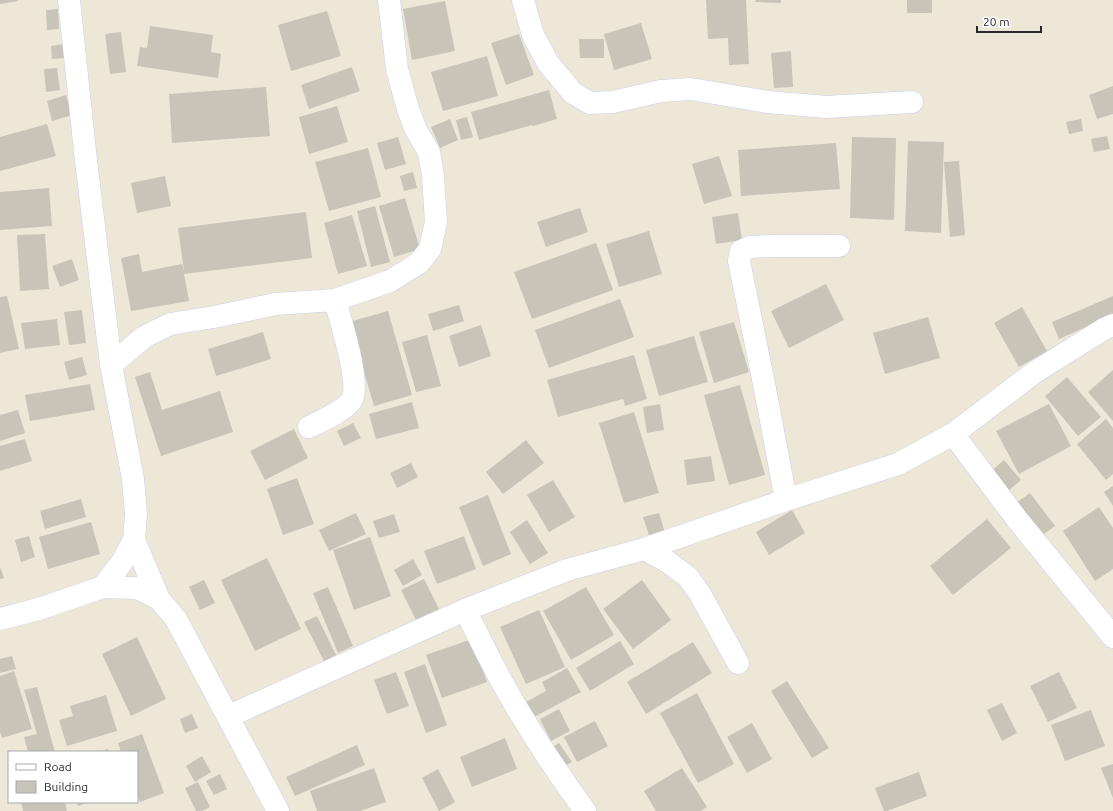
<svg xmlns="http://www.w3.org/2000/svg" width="1113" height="811" font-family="Ubuntu,sans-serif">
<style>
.building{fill:#c8c4b8}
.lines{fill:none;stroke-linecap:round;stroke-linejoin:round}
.minor-casing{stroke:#cecee3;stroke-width:23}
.minor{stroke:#fff;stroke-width:22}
</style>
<rect width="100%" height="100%" fill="#ede7d8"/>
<path class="building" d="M0 0H18V1L0 4Z
M706 0H746L749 64 729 65 728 38 708 39Z
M756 0H781V3L755 2Z
M907 0H932V13H907Z
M445 1 455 51 412 60 403 9Z
M58 9 59 29 47 30 46 10Z
M327 11 341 56 291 71 278 25Z
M641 23 652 59 614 70 604 34Z
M150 26 213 35 211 52 221 54 218 78 137 66 140 47 147 48Z
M121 32 126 72 110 74 105 34Z
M519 34 534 75 506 85 491 43Z
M579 39H604V58H580Z
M64 44 65 58 52 59 51 46Z
M791 51 793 87 774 88 771 53Z
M487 56 498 96 443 111 431 72Z
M352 67 360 91 309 109 301 85Z
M57 68 60 90 46 92 44 69Z
M1113 86V114L1097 119 1089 95Z
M266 87 270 136 172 143 169 94Z
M549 90 557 119 533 126 532 125 479 140 471 112Z
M66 95 72 115 52 121 47 101Z
M337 106 348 142 309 154 299 117Z
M467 117 473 137 461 140 456 120Z
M450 119 458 140 440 148 431 127Z
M1081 119 1083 131 1069 134 1066 122Z
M47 124 56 156 0 171V137Z
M1107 136 1110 149 1094 152 1091 139Z
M398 137 406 164 385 170 377 143Z
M852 137 896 138 894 220 850 218Z
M908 141 944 142 941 233 905 231Z
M836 143 840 189 741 196 738 150Z
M368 148 381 197 329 211 315 162Z
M719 156 732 196 704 204 692 164Z
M959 161 965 235 950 237 944 162Z
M413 172 417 188 404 191 400 176Z
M165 176 171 206 137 213 131 183Z
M49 188 52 226 0 230V192Z
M405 198 420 249 394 257 379 206Z
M375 206 390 262 371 267 357 211Z
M580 208 588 232 546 247 537 222Z
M306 212 312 258 184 274 189 301 131 311 121 258 139 254 142 272 182 264 184 271 178 228Z
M738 213 742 240 716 244 712 217Z
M352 215 367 266 338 274 324 223Z
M649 231 662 274 619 287 606 244Z
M45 234 49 289 20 291 17 235Z
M596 243 613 290 532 319 514 272Z
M72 259 79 280 60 287 52 266Z
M826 284 844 320 789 348 771 311Z
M7 296 19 349 0 353V297Z
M1113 296V315L1059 339 1052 322Z
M620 299 634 337 549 368 535 330Z
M459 305 464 321 433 331 428 314Z
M1022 307 1047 351 1019 367 994 323Z
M82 310 86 343 69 345 64 312Z
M388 311 412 395 374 406 349 322Z
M928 317 940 358 885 374 873 333Z
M57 319 60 345 25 349 21 323Z
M734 322 749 372 714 383 699 332Z
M481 325 491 356 459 367 449 336Z
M263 332 271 359 216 376 208 349Z
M427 335 441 386 416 392 402 342Z
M694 336 708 382 659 396 646 350Z
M634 355 647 399 625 406 623 399 558 417 547 380Z
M82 357 87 375 69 380 64 362Z
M1113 370V421L1088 392Z
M150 372 162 410 220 391 233 432 161 456 135 377Z
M1067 377 1101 417 1078 436 1045 396Z
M90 384 95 410 30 421 25 395Z
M740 385 765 475 729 485 704 395Z
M412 402 419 428 376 439 369 414Z
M660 404 664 430 647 433 643 407Z
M1049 404 1071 446 1019 474 996 431Z
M18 410 25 433 0 441V415Z
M634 412 659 493 624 503 599 423Z
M1106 419 1113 428V474L1106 480 1077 444Z
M353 423 361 438 344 446 337 431Z
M294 429 308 458 265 480 250 451Z
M25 439 32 461 0 471V446Z
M526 440 544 463 503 494 486 472Z
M711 456 715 481 687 485 684 460Z
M1004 460 1021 480 1007 492 990 472Z
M411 463 418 477 397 488 390 473Z
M297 478 314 524 283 535 267 489Z
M553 480 575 517 549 532 527 495Z
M1113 486V506L1104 492Z
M1030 493 1055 526 1040 537 1016 503Z
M488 495 511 554 483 566 459 507Z
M81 499 86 517 45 529 40 511Z
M1099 507 1113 528V569L1095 581 1063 531Z
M792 510 805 533 769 555 756 532Z
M356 513 366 534 329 551 319 530Z
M659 513 665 533 650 538 643 517Z
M394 514 400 532 379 538 373 521Z
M987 519 1011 548 953 595 930 566Z
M527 520 548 553 530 564 510 532Z
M91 522 100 554 48 569 39 537Z
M29 536 35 557 21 562 15 540Z
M464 536 476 569 437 584 424 551Z
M370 537 391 596 354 610 333 550Z
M267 558 301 629 255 651 221 580Z
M413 559 422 575 403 586 394 570Z
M0 567 4 578 0 579Z
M424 579 439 609 416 620 401 590Z
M204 580 215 603 200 610 189 587Z
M642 580 671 620 633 649 603 609Z
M328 587 353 646 338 653 313 593Z
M586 587 614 635 571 660 543 611Z
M539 610 565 667 526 684 500 627Z
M317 616 336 655 324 661 304 622Z
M137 637 166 699 131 716 102 654Z
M472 639 487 682 442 698 426 655Z
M620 641 634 664 590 691 576 668Z
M693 642 712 673 646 714 627 682Z
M12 656 16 669 0 673V659Z
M425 664 447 725 426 733 404 672Z
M567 668 581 692 534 717 526 702 546 691 542 682Z
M14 671 32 729 2 738 0 732V676Z
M396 672 409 706 387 714 374 680Z
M1059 672 1077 708 1048 722 1030 686Z
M787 681 829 748 812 758 771 691Z
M37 687 55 752H28L24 737 37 734 24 690Z
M697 693 734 764 698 783 660 713Z
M106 695 117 731 67 746 59 720 73 716 70 706Z
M1002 703 1017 733 1002 741 987 710Z
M559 709 570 731 551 741 540 719Z
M1091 710 1105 746 1065 761 1051 725Z
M192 714 198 728 185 733 180 719Z
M595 721 608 746 577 762 564 737Z
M752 723 772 759 747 773 727 737Z
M142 734 164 793 140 802 137 794V752H121L118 743Z
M505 738 517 769 472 787 460 757Z
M559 743 572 762 563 767 550 749Z
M357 745 365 765 295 796 286 777Z
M108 749 109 752H99Z
M202 756 211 772 195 782 186 766Z
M1113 764V798L1101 768Z
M374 768 386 802 360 811H317L310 791Z
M682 768 707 807 701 811H656L644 791Z
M438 769 455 802 439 811 422 778Z
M919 772 927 796 887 811H884L875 788Z
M220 774 227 789 214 795 206 781Z
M198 782 210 807 202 811H196L185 788Z
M21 802H65L67 811H23Z
M77 802H90L78 806Z"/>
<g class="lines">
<defs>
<path id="minor" d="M69 0 86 161 111 365 133 479 136 514 134 540 122 562 103 587
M523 0 533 35 548 63 573 93 590 103 613 102 661 91 691 89 768 102 826 107 912 102
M111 365 144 337 170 324 214 317 276 304 335 300 390 281 419 263 430 249 436 222 433 176 429 152 416 130 408 109 397 69 389 0
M309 427C319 422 344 411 351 401 362 386 340 319 335 300
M953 434 1016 518 1113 637
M786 500 765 389 739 261 741 251 750 247 771 246H839
M134 540 159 599
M644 549 665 560 688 577 700 594 738 663
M465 610C475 629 484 648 494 667 520 717 552 765 585 811
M0 619 42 608 103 587 137 588 159 599 176 619 278 811
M229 716 465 610 567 570 644 549 786 500 898 464 953 434 1035 372 1104 329 1113 325"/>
</defs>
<use href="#minor" class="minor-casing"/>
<use href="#minor" class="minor"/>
</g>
<rect x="8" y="751" width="130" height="52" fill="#ffffff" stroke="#a9a9a9"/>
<rect x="16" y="764" width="20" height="6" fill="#ffffff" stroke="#a9a9a9"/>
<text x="44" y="771" font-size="12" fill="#292929">Road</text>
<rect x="16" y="781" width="20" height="12" fill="#c8c4b8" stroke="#a9a9a9"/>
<text x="44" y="791" font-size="12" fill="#292929">Building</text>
<path d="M977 26v6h64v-6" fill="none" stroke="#292929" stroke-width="2"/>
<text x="983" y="26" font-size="12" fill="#292929" stroke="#ffffff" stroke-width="3" paint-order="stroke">20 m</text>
</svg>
